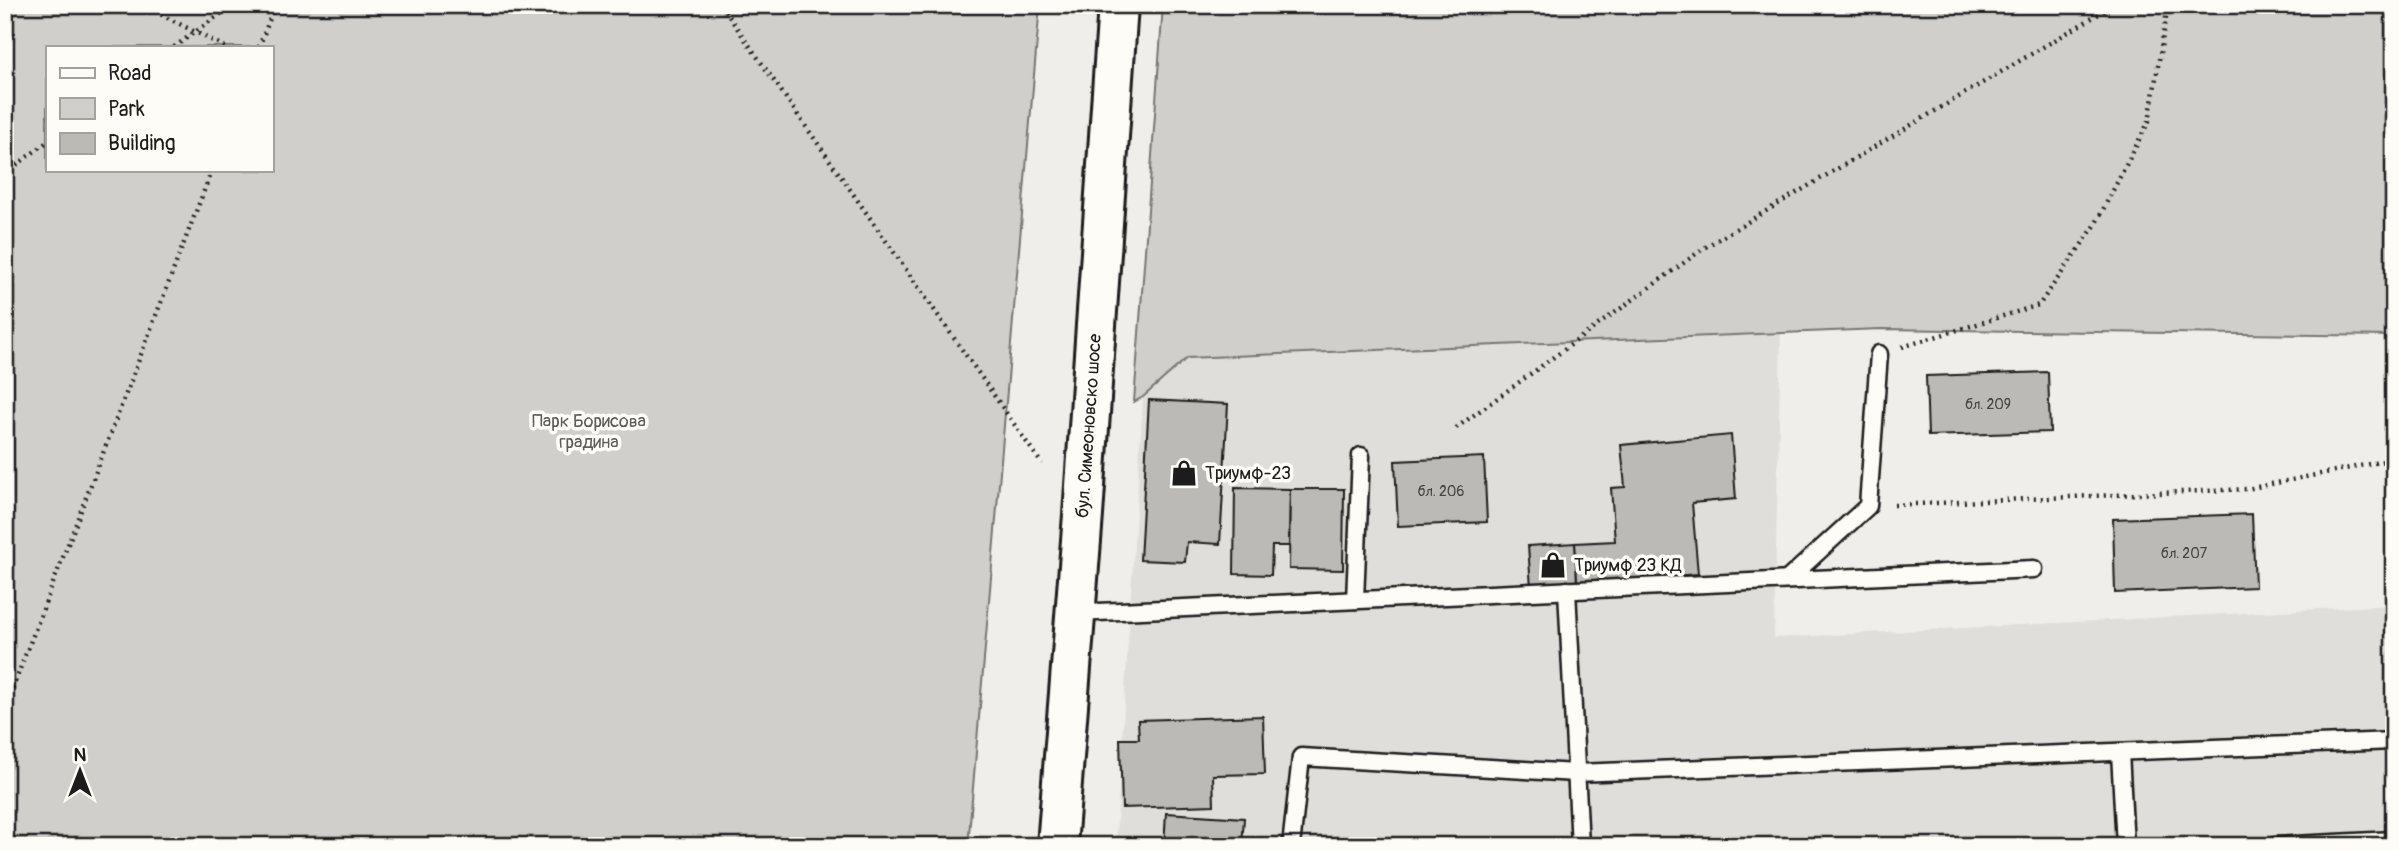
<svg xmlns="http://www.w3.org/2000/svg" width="2399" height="851" font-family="Pangolin,sans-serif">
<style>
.built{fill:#e0deda}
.green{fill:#d0cfcc;stroke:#767674;stroke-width:2;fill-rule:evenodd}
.building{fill:#bbbab6;stroke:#1c1c1c;stroke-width:2}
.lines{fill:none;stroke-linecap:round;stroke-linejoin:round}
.lane-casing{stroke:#1c1c1c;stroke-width:21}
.secondary-casing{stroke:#1c1c1c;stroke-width:44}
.path{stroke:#1c1c1c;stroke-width:4.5;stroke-dasharray:2 5;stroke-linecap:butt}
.lane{stroke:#fdfcf7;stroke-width:16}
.secondary{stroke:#fdfcf7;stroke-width:38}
.labels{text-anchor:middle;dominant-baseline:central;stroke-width:7;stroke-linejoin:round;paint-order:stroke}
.number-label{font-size:14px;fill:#444442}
.park-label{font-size:18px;fill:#5b5b5a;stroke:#fdfcf7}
.street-label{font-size:18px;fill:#1c1c1c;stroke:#fdfcf7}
.poi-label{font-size:18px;fill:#1c1c1c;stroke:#fdfcf7;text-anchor:start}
</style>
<rect width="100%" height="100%" fill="#f0eeea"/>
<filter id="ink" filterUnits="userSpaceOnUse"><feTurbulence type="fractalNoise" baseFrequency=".0143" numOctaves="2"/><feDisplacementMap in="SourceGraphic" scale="14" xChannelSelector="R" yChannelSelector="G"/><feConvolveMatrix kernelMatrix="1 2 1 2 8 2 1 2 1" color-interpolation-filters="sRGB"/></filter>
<g filter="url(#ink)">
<polygon class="built" points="1781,334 1774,638 2394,605 2394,846 1119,846 1116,838 1143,397 1187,358"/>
<g class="green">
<path d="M 5,5 L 1040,5 L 968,846 L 5,846 ZM 271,47 L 271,170 L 47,170 L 47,47 Z"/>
<polygon points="1163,5 2394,5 2394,336 1880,329 1187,358 1143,397 1134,402"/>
</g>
<g class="building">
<polygon points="2048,372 2050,432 1928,436 1926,376"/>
<polygon points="1149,400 1228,404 1220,544 1187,542 1185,562 1140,560"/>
<polygon points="1731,435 1736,499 1692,503 1698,574 1577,584 1575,543 1615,541 1611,488 1625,487 1621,445"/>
<polygon points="1484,457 1487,522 1398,526 1395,461"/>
<polygon points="1235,488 1290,489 1289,546 1272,546 1271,575 1234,574"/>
<polygon points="1290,489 1344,489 1343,570 1289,569"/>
<polygon points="2252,514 2255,587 2115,593 2113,519"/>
<polygon points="1575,543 1577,584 1531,587 1528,546"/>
<polygon points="1263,716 1265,774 1213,775 1214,805 1122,808 1120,739 1139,739 1138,720"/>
<polygon points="1166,813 1244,818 1242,846 1164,846"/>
</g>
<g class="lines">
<g class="lane-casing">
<g id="lane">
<polyline points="1787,580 1868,506 1879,354"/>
<polyline points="1567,590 1580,846"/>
<polyline points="1355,600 1361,456"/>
<polyline points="1076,613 2034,569"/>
<polyline points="2120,752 2125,846"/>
<polyline points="1291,846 1301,757 1576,773 2394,741"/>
<polyline points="2275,846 2394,840"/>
</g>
</g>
<g class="secondary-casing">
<polyline id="secondary" points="1057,846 1083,515 1118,5"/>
</g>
<g class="path">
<polyline points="142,5 225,47"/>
<polyline points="721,5 1042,464"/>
<polyline points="174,47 233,5"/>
<polyline points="259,47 275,5"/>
<polyline points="5,174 47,142"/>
<polyline points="1902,347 2039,305 2094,227 2149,121 2168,5"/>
<polyline points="1456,428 1707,246 2114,5"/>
<polyline points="1894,505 2247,489 2394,459"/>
<polyline points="5,708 212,170"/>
</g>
<use href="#lane" class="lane"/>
<use href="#secondary" class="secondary"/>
</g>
</g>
<defs>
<g id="shop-bare" transform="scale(2.1)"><path d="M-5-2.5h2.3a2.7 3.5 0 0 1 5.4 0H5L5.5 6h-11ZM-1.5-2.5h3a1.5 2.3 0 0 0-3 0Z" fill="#1c1c1c" stroke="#fdfcf7" stroke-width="2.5" paint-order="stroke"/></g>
</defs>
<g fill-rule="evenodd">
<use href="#shop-bare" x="1184" y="473"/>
<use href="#shop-bare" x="1553" y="565"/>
</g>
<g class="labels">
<g class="number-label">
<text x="1988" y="404">бл. 209</text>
<text x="1441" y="491">бл. 206</text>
<text x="2184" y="553">бл. 207</text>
</g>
<g class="park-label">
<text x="589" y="421">Парк Борисова<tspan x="589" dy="21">градина</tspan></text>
</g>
<g class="street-label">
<text transform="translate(1089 426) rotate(-86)">бул. Симеоновско шосе</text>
</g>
<g class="poi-label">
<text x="1205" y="473">Триумф-23</text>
<text x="1574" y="565">Триумф 23 КД</text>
</g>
</g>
<rect width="2399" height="851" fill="none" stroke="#fdfcf7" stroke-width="28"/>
<rect x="14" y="14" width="2371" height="823" fill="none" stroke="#1c1c1c" stroke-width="2.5" filter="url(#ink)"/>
<rect x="46" y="46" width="228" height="126" fill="#fdfcf7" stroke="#a3a29f" stroke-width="2"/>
<rect x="60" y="68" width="35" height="10" fill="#fdfcf7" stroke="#a3a29f" stroke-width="2"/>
<text x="108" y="80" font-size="21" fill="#1c1c1c">Road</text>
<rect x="60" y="98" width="35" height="21" fill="#d0cfcc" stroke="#a3a29f" stroke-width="2"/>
<text x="108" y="116" font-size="21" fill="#1c1c1c">Park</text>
<rect x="60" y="133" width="35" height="21" fill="#bbbab6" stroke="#a3a29f" stroke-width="2"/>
<text x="108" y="150" font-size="21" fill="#1c1c1c">Building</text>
<g transform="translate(80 771)" stroke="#fdfcf7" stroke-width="5" paint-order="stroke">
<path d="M0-5L12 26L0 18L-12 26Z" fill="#1c1c1c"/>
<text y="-10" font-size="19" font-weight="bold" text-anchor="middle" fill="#1c1c1c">N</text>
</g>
</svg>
